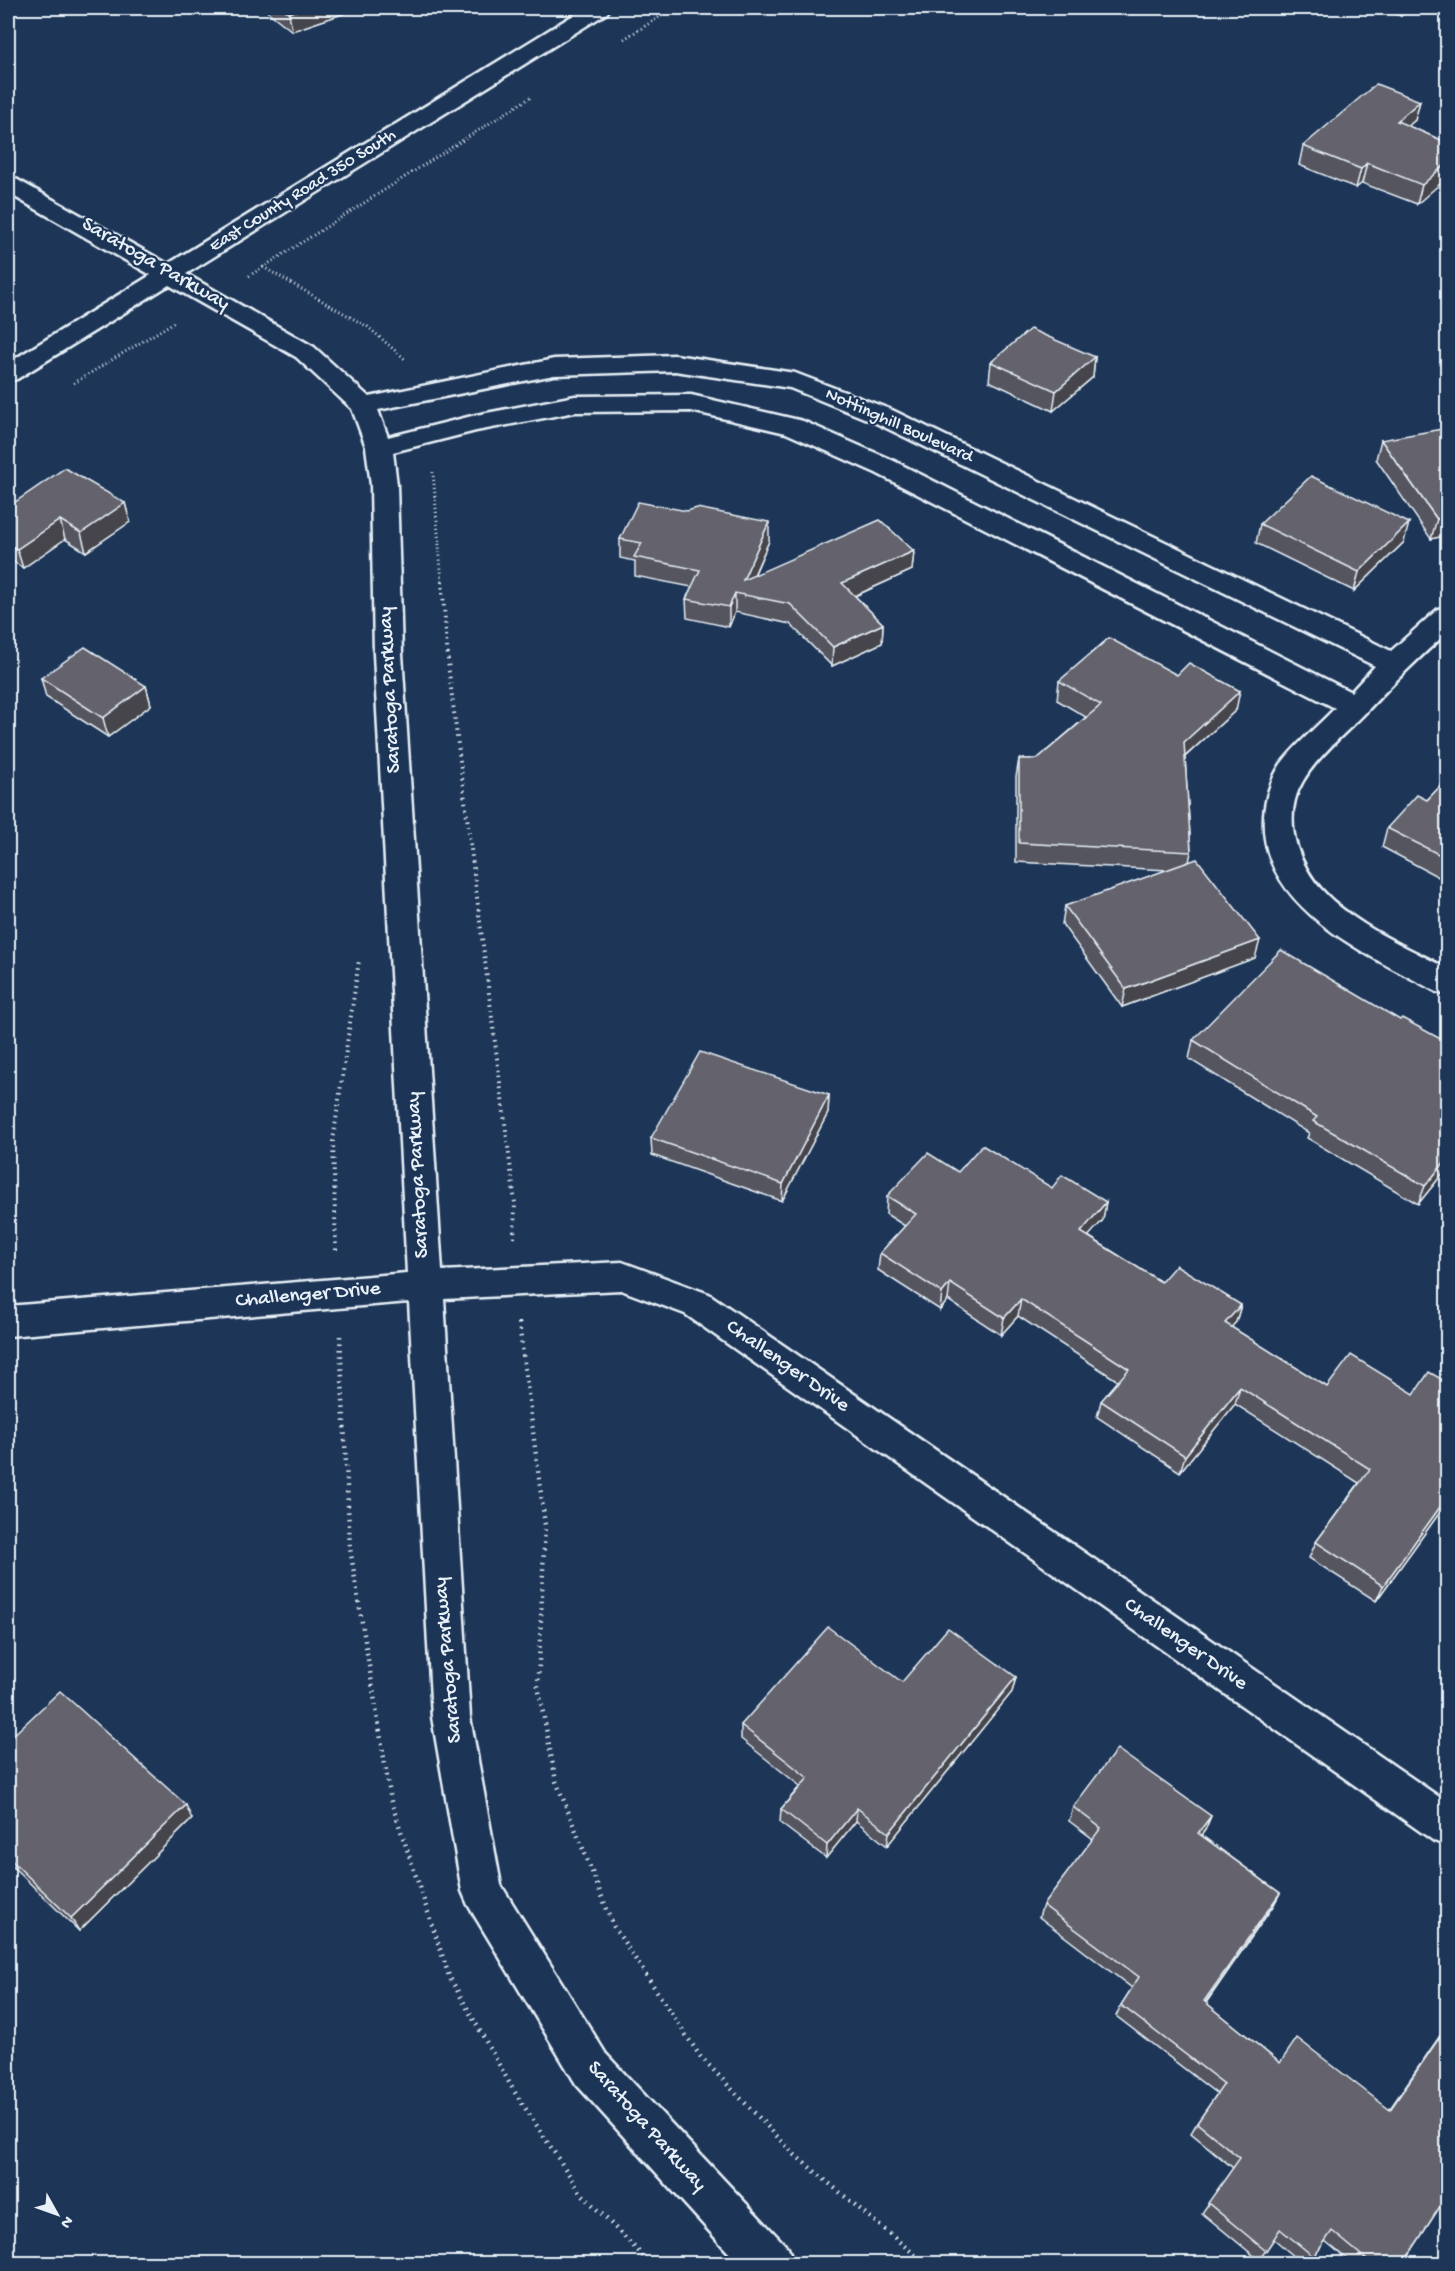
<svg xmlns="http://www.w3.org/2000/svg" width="1455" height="2271" font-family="'Gochi Hand',sans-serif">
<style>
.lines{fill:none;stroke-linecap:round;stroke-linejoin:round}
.minor-casing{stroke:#e8f1f8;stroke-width:5}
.path-far2{stroke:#e8f1f8;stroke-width:3;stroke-dasharray:1 3;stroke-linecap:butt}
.path-far1{stroke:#e8f1f8;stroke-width:4;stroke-dasharray:1.5 4.5;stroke-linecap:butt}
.path{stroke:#e8f1f8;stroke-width:4.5;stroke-dasharray:1.5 5;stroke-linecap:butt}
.minor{fill:#1d3557;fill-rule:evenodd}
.wall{fill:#55545e;stroke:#e8f1f8;stroke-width:1.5}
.shaded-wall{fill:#45454c;stroke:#e8f1f8;stroke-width:1.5}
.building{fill:#63626d;stroke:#e8f1f8;stroke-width:1.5}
.labels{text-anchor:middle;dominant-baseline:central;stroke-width:4.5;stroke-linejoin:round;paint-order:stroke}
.far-street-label{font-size:18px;fill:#e8f1f8;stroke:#1d3557}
.street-label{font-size:21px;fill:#e8f1f8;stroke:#1d3557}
</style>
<rect width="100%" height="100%" fill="#1d3557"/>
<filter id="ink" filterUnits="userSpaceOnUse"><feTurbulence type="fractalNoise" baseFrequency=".0167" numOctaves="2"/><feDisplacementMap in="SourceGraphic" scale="12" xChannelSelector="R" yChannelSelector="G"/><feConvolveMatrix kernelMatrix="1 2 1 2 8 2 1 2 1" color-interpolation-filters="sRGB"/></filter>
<g filter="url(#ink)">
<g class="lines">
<g class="minor-casing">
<path id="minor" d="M 585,8 L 610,8 L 607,13 L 186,274 L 314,347 L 369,397 L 554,359 L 675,355 L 795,373 L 892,410 L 1391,651 L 1438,609 L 1448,607 L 1448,632 C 1419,657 1392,684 1366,712 C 1343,736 1303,767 1295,800 C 1287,831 1300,865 1321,889 C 1353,925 1405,946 1448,969 L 1448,996 L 1437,992 C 1370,955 1258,909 1264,816 C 1265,799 1271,779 1281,764 C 1296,744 1318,726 1335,708 L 876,473 L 786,433 L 691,411 L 575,412 L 476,431 L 393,452 L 397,485 L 402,654 L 442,1271 L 622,1262 L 709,1294 L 1448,1803 L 1448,1846 L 1434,1841 L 685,1314 L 621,1290 L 444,1299 L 470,1717 L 501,1885 L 606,2054 L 788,2248 L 794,2264 L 739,2264 L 576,2084 L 468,1905 L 462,1891 L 432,1717 L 409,1302 L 8,1336 L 8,1306 L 407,1273 L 374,654 L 371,485 L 366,447 L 352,409 L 296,357 L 169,285 L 17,379 L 8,382 L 8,363 L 151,275 L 8,193 L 8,177 L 16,179 L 168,264 ZM 675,371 L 790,388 L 874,422 L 1375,666 L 1351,692 L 894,461 L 803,421 L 691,395 L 575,396 L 476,415 L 388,437 L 378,410 L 554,375 Z"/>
</g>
<g class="path-far2">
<polyline points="624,39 674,8"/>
<polyline points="263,267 368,327 406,360"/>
<polyline points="249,276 531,97"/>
<polyline points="74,383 176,321"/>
<polyline points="433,472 442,582"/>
</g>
<g class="path-far1">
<polyline points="442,581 449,672 515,1203 514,1240"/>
<polyline points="336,1250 333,1141 359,960"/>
<polyline points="519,1322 519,1324"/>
</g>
<g class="path">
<polyline points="519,1323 545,1525 538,1686 556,1781 614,1927 700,2056 795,2155 926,2264"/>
<polyline points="340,1336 350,1548 391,1801 449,1976 514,2091 581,2193 651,2264"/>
</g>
<use href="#minor" class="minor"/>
</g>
<g class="wall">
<polygon points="263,8 360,8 292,31"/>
<polygon points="1378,8 1412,8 1401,16"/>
<polygon points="1420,101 1415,120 1408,126 1448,143 1417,204 1362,183 1356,188 1299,165 1303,146"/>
<polygon points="1095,357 1093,377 1053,411 989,381 991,362"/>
<polygon points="1381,440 1448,535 1431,539 1376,459"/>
<polygon points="125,503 130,522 86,552 65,539 23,568 8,558 8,507"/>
<polygon points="1260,524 1404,542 1354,591 1256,543"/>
<polygon points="620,539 769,541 754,576 914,551 912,570 855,596 883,624 882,643 832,666 790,624 735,612 729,627 687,618 686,599 692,587 635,576 635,561 620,558"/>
<polygon points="41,678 146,686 151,705 108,737 46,697"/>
<polygon points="1059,681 1236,710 1185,757 1191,852 1189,862 1255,958 1122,1007 1062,924 1065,906 1168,870 1016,862 1016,777 1019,759 1037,759 1086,717 1057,700"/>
<polygon points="1448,778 1448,882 1382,847 1387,828 1427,800"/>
<polygon points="1193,1040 1448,1167 1418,1204 1307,1138 1309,1133 1189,1059"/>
<polygon points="829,1095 828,1113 782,1201 652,1155 651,1138"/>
<polygon points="958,1172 1052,1188 1106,1202 1103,1220 1088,1236 1161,1282 1241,1305 1236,1322 1231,1327 1327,1387 1414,1394 1448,1383 1448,1501 1376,1601 1309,1558 1316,1542 1359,1483 1235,1404 1180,1472 1097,1417 1101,1401 1118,1381 1018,1316 1001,1335 948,1300 940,1310 878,1270 880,1253 905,1226 886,1214 887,1196"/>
<polygon points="1016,1677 1012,1692 887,1846 856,1821 826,1858 780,1823 781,1809 800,1786 741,1739 741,1725 902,1682"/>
<polygon points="8,1740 192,1819 79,1931 8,1862"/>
<polygon points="1073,1807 1211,1816 1205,1830 1201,1835 1280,1893 1273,1906 1206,2003 1280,2063 1389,2110 1448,2024 1448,2194 1403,2264 1353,2264 1325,2241 1308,2264 1303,2264 1274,2239 1259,2260 1202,2213 1233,2168 1191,2133 1197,2123 1217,2094 1116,2016 1121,2005 1132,1988 1039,1917 1043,1905 1093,1839 1069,1821"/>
</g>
<g class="shaded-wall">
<polygon points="304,8 360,8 292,31 289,13"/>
<polygon points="1403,8 1412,8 1401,16"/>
<polygon points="1420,101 1415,120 1392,140 1397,121"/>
<polygon points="1448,162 1448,177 1417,204 1422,185"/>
<polygon points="1367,163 1362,183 1356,188 1361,169"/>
<polygon points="1095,357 1093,377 1053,411 1056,391"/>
<polygon points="125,503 130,522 86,552 81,533"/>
<polygon points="1448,517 1448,535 1431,539 1437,519"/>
<polygon points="60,520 65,539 23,568 17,549"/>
<polygon points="769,522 769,541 745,595 743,580"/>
<polygon points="1409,523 1404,542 1354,591 1359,572"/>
<polygon points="914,551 912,570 841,602 842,583"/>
<polygon points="735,593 735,612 729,627 729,607"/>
<polygon points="883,624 882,643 832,666 833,647"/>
<polygon points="146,686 151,705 108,737 103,718"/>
<polygon points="1240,691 1236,710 1180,761 1184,742"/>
<polygon points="1260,940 1255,958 1122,1007 1126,989"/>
<polygon points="829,1095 828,1113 782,1201 783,1184"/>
<polygon points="1448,1158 1448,1167 1418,1204 1425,1186"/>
<polygon points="1106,1202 1103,1220 1077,1249 1081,1232"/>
<polygon points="950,1283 948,1300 940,1310 942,1293"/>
<polygon points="1021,1299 1018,1316 1001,1335 1004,1318"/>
<polygon points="1241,1305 1236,1322 1220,1340 1225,1323"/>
<polygon points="1240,1387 1235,1404 1180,1472 1185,1456"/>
<polygon points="1448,1496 1448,1501 1376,1601 1383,1586"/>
<polygon points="1016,1677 1012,1692 887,1846 889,1833"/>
<polygon points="186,1805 192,1819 79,1931 71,1918"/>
<polygon points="857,1808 856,1821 826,1858 827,1845"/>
<polygon points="1211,1816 1205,1830 1193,1846 1198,1833"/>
<polygon points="1280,1893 1273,1906 1198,2013 1204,2001"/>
</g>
<g class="building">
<polygon points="283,8 304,8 289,13"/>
<polygon points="1376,84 1420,101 1397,121 1448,143 1448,162 1422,185 1367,163 1361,169 1303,146"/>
<polygon points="1030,329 1095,357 1056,391 991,362"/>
<polygon points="1448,428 1448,517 1437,519 1381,440"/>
<polygon points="65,468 125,503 81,533 60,520 17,549 8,543 8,507"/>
<polygon points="1311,476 1409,523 1359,572 1260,524"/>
<polygon points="638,502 687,511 697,508 769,522 743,580 880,520 914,551 842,583 883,624 833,647 790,604 735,593 729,607 686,599 700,570 634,557 642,543 620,539"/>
<polygon points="1109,638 1177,675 1189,663 1240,691 1184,742 1191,852 1019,843 1019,759 1037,759 1101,705 1059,681"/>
<polygon points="85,647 146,686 103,718 41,678"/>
<polygon points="1448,778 1448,859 1387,828 1417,795 1427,800"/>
<polygon points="1197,859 1260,940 1126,989 1065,906"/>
<polygon points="1281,950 1400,1020 1402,1018 1448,1043 1448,1158 1425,1186 1313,1121 1317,1117 1193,1040"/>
<polygon points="700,1052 829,1095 783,1184 651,1138"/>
<polygon points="982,1145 1052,1188 1062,1175 1106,1202 1081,1232 1161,1282 1176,1265 1241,1305 1225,1323 1327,1387 1351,1355 1414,1394 1429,1372 1448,1383 1448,1496 1383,1586 1316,1542 1370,1469 1240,1387 1185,1456 1101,1401 1129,1369 1021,1299 1004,1318 950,1283 942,1293 880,1253 916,1214 887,1196 928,1153 958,1172"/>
<polygon points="828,1627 902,1682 948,1628 1016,1677 889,1833 857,1808 827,1845 781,1809 808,1778 741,1725"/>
<polygon points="60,1691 186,1805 71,1918 8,1857 8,1740"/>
<polygon points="1117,1749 1211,1816 1198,1833 1280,1893 1204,2001 1280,2063 1297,2038 1390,2110 1448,2025 1448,2194 1403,2264 1372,2264 1332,2231 1314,2257 1280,2229 1266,2251 1208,2203 1240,2158 1197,2123 1224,2084 1121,2005 1139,1977 1043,1905 1101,1828 1073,1807"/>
</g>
</g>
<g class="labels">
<g class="far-street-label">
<text transform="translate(303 191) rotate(-32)">East County Road 350 South</text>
<text transform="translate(899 426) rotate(24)">Nottinghill Boulevard</text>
</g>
<g class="street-label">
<text transform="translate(155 265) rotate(30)">Saratoga Parkway</text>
<text transform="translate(391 690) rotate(-93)">Saratoga Parkway</text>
<text transform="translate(419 1175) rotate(-93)">Saratoga Parkway</text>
<text transform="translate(308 1296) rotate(-5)">Challenger Drive</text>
<text transform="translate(787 1367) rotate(35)">Challenger Drive</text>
<text transform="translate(1185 1645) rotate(35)">Challenger Drive</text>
<text transform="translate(449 1660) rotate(-95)">Saratoga Parkway</text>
<text transform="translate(646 2127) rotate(48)">Saratoga Parkway</text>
</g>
</g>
<rect width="1455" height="2271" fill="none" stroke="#1d3557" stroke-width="30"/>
<rect x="15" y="15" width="1425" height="2241" fill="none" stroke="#e8f1f8" stroke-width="2" filter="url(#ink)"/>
<g transform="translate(57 2214) rotate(130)" stroke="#1d3557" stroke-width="4.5" paint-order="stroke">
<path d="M0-4.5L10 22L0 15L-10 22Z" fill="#e8f1f8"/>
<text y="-9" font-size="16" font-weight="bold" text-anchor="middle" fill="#e8f1f8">N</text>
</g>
</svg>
